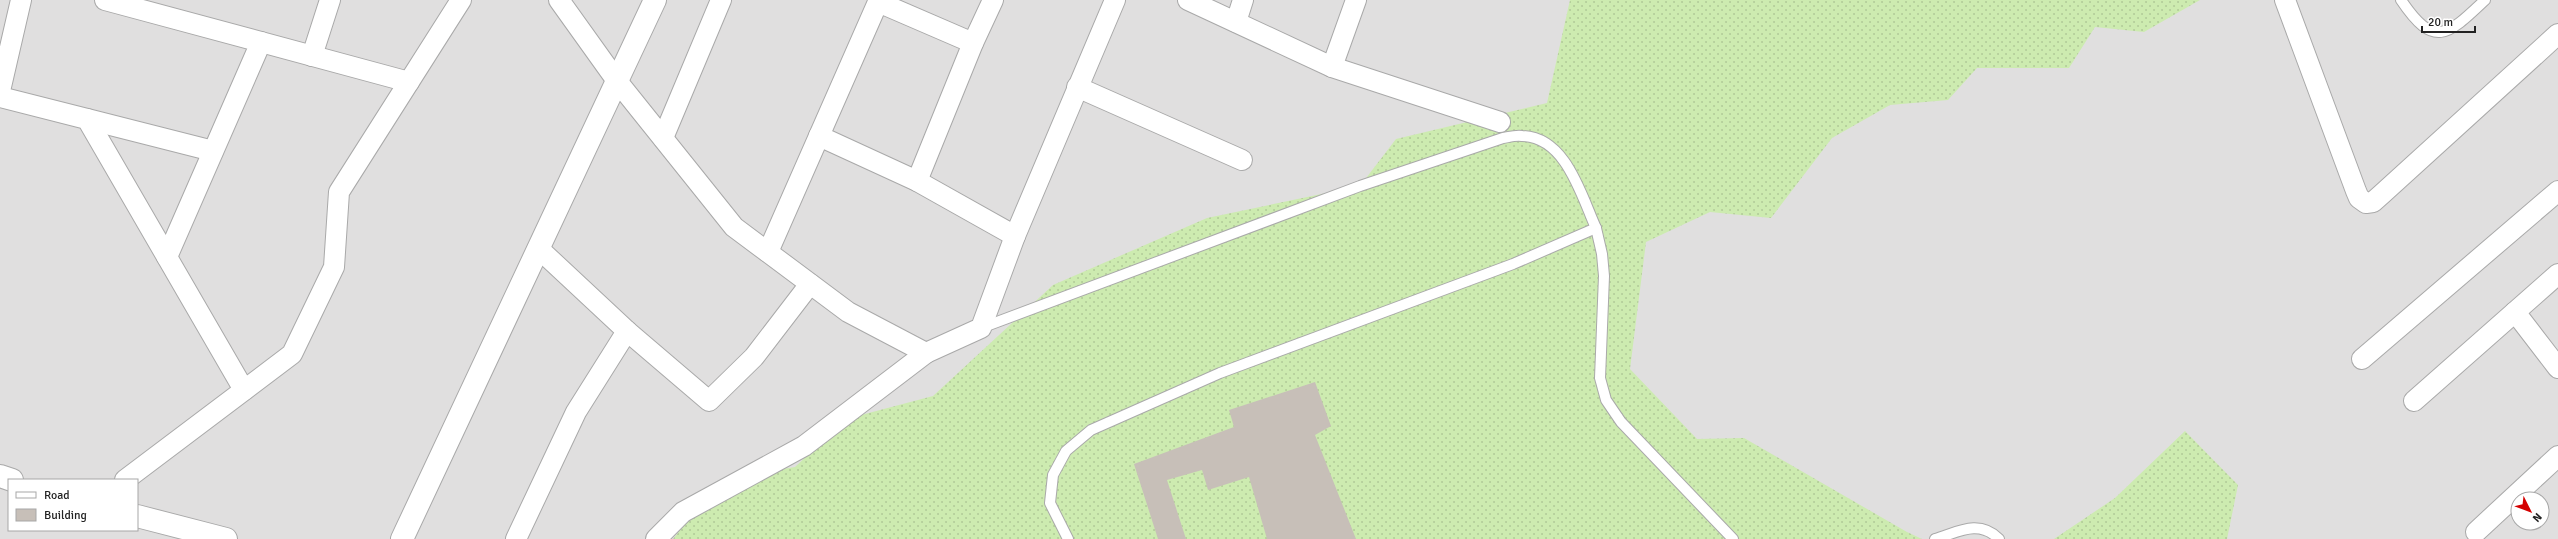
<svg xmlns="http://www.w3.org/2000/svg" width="2558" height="539" font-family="Signika,sans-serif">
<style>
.residential{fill:#e0dfdf;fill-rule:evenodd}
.grass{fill:url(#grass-dots)}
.building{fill:#c7bfb8}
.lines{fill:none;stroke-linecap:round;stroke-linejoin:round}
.service-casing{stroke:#a9a9a9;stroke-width:12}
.minor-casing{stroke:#a9a9a9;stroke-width:22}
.tertiary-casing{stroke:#a9a9a9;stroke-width:24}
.service{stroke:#fff;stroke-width:10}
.minor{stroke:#fff;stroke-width:20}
.tertiary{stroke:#fff;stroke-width:22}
</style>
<defs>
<pattern id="grass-dots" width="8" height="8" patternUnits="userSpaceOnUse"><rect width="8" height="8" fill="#cdebb0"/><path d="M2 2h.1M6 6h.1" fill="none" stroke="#b0c997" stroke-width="1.8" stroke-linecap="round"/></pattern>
</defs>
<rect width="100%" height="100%" fill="#f2efe9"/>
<path class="residential" d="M 0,0 L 2558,0 L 2558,539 L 0,539 ZM 9,480 L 137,480 L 137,530 L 9,530 ZM 2518,499 L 2542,499 L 2542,523 L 2518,523 Z"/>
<g class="grass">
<polygon points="1570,0 2200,0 2144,32 2095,27 2069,68 1977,68 1948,100 1890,105 1832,138 1771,218 1710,212 1646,242 1630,369 1697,439 1744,438 1907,532 1922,539 673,539 693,514 751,474 795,467 846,419 933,396 1053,285 1207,218 1360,186 1396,139 1547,103"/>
<polygon points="2185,431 2238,485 2227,539 2054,539 2115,498"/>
</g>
<polygon class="building" points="1315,382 1331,426 1315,435 1356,539 1267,539 1249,477 1208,490 1202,470 1167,480 1186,539 1158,539 1134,464 1234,427 1229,410"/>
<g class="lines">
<g class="service-casing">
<g id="service">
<path d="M 2401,0 C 2434,49 2447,36 2485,0"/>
<polyline points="1596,228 1602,254 1604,276 1600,378 1606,400 1621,422 1733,539"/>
<path d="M 981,328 L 1360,186 L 1503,138 C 1509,137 1516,135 1522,136 C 1566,137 1581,195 1596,228 L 1513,264 L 1220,373 L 1091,430 L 1066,451 L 1053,475 L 1050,503 L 1068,539"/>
<path d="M 1935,539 C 1958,532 1979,519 1999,539"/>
</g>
</g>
<g class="minor-casing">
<g id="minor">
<polyline points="105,0 409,82"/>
<polyline points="559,0 617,81 734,227 848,312 926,353 981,328 1015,236"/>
<polyline points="1188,0 1332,67 1500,122"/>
<polyline points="2285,0 2356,191 2359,198 2366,203 2373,202 2382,194 2558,34"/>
<polyline points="1236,22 1243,0"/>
<polyline points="312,56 330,0"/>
<polyline points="1332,67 1356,0"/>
<polyline points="1077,87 1242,160"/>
<polyline points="0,91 21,0"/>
<polyline points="0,97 87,119 244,390"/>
<polyline points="87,119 213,151"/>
<polyline points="819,136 917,181 1015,236 1115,0"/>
<polyline points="663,138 721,0"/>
<polyline points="917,181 973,43"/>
<polyline points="538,248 627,331 709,401 754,357 810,284"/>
<polyline points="768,252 878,2 973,43 993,0"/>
<polyline points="167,257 261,42"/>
<polyline points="2515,312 2558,368"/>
<polyline points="2362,359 2558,191"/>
<polyline points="2414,401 2558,274"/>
<polyline points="125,480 292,354 334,267 339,192 461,0"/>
<polyline points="2476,532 2558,456"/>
<polyline points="516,539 576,412 627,331"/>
<polyline points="656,539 683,512 804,446 926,353"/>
</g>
</g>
<g class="tertiary-casing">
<g id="tertiary">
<polyline points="0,476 12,480"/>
<polyline points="137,516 226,539"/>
<polyline points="402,539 655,0"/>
</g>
</g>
<use href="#service" class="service"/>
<use href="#minor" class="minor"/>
<use href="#tertiary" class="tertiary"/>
</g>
<rect x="8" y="479" width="130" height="52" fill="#ffffff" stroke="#a7a7a7"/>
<rect x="16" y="492" width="20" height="6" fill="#ffffff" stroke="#a7a7a7"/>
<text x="44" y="499" font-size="12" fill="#222222">Road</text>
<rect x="16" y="509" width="20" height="12" fill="#c7bfb8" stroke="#a7a7a7"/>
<text x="44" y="519" font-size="12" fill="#222222">Building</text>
<g transform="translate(2530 511) rotate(132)"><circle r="19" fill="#ffffff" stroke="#a7a7a7"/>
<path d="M0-3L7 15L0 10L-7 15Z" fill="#d40000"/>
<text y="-6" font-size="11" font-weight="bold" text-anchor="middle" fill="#222222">N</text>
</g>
<path d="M2422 26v6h53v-6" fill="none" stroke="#222222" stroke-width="2"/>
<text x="2428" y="26" font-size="12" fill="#222222" stroke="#ffffff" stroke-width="3" paint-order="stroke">20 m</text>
</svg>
